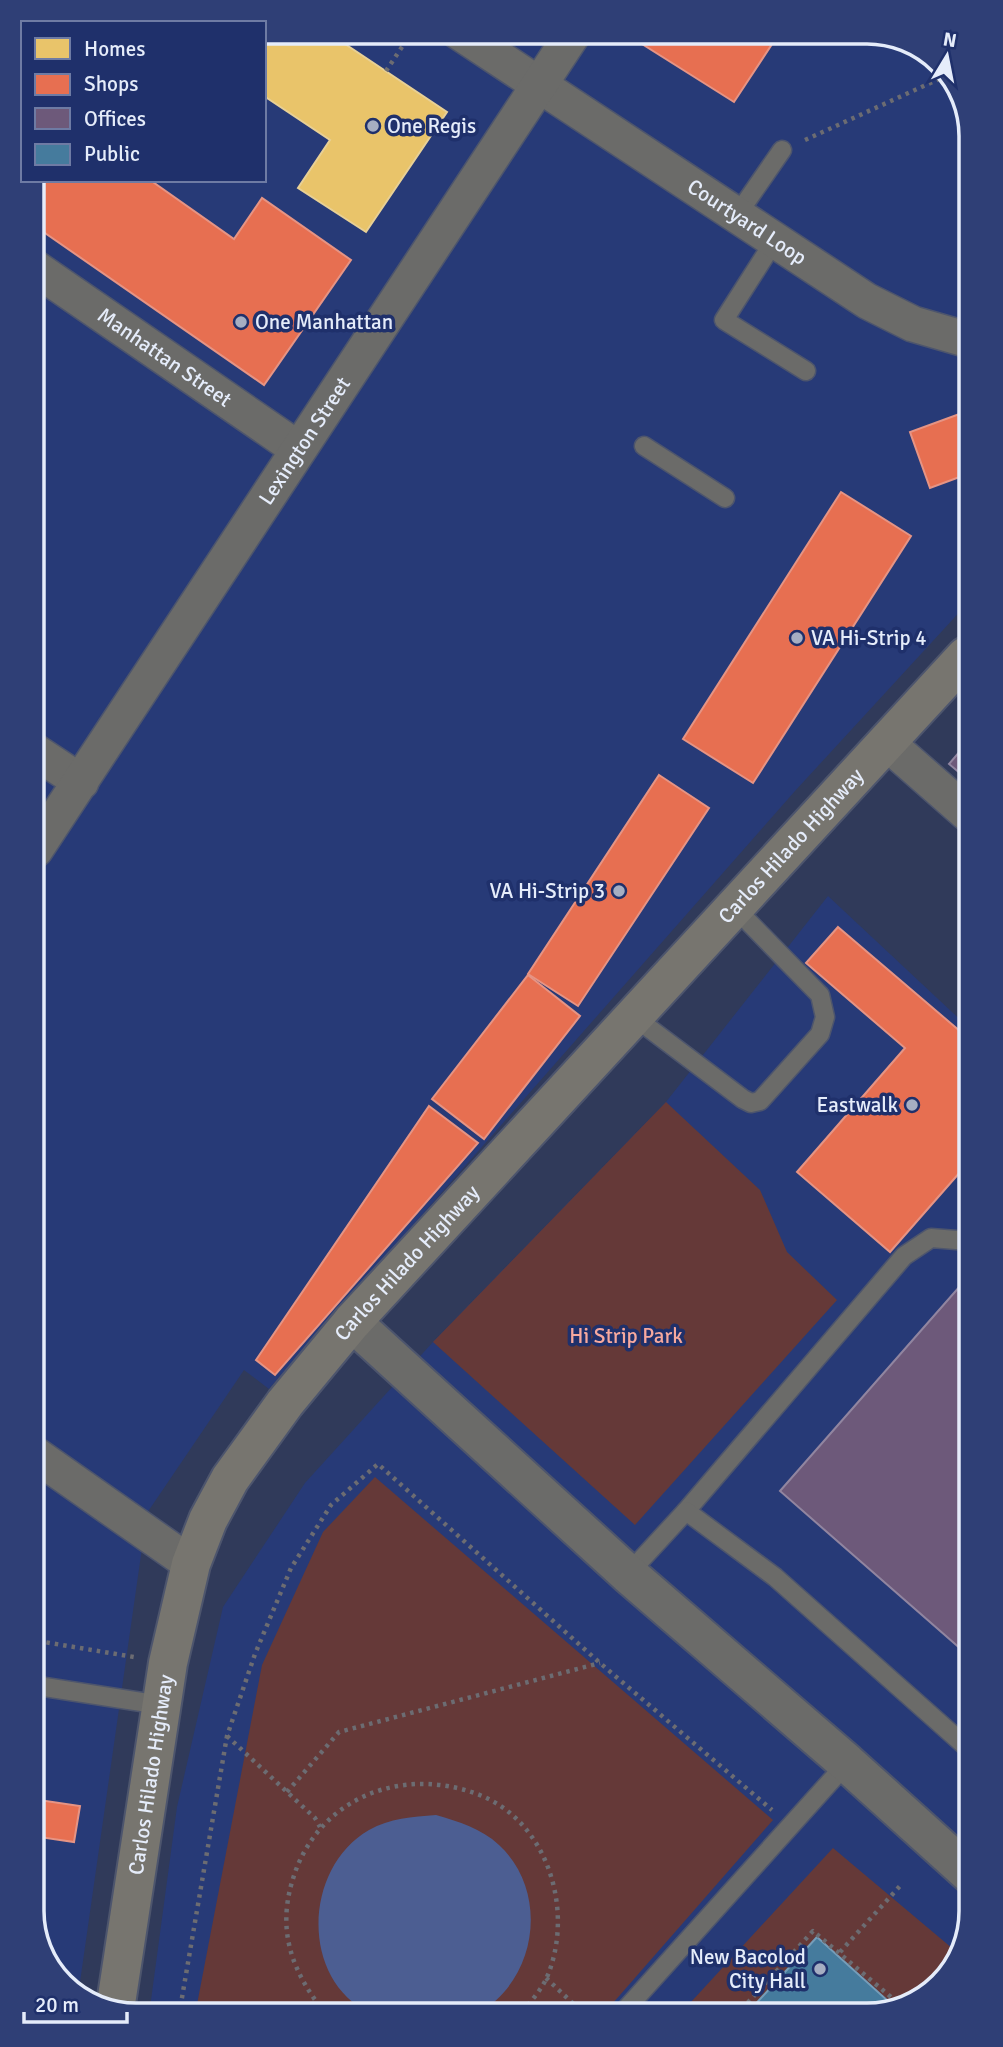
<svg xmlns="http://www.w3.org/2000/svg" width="1003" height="2047" font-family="Signika,sans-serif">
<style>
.built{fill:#273a77}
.green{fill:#653938}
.water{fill:#4c5e92}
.homes{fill:#e9c46a;stroke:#e8d095;stroke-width:2}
.shops{fill:#e76f51;stroke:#e69484;stroke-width:2}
.offices{fill:#6d597a;stroke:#9185a0;stroke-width:2}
.public{fill:#457b9d;stroke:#759db9;stroke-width:2}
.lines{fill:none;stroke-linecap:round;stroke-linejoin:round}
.service-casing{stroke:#4d556d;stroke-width:21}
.minor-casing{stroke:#4d556d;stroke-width:38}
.tertiary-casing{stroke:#4d556d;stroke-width:42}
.primary-casing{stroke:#4d556d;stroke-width:42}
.path{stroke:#6c6c72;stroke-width:4.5;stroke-dasharray:3.5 5;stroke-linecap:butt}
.service{stroke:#6b6b69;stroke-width:18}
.minor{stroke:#6b6b69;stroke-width:35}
.tertiary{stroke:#6b6b69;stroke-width:38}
.primary{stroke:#77756f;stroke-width:38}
.poi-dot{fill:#a6aec2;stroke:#1f306b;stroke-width:2.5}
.labels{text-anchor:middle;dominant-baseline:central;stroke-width:7;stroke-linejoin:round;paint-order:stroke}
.poi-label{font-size:21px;fill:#e5ecfa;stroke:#1f306b;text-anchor:start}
.street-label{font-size:21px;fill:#e5ecfa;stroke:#1f306b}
.park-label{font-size:21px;fill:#f7a99e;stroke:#1f306b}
.rim{fill:none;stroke:#e5ecfa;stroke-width:3.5}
</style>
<rect width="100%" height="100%" fill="#303a5a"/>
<g class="built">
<polygon points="264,32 875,32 931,53 964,96 966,605 795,791 269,1389 244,1370 147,1513 78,1996 72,1994 39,1951 32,180 264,180"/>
<polygon points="828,896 968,1027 971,1912 954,1970 907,2008 149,2015 177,1807 223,1607 305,1483 433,1342 666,1102"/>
</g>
<g class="green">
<polygon points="666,1102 760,1190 787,1252 837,1300 635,1525 433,1342"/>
<polygon points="375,1477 773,1820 606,2011 195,2015 262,1665 323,1532"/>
<polygon points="833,1848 959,1954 954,1970 907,2008 896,2008 817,1937 751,2009 691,2010 691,2002"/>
</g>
<path class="water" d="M 436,1815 C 459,1822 481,1828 499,1845 C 549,1891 538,1978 480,2012 L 370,2013 C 299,1979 304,1867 369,1830 C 390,1818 412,1817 436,1815 Z"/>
<polygon class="homes" points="264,32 327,32 447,112 366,232 298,188 330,140 264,96"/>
<g class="shops">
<polygon points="623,32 780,32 734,102"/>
<polygon points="32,180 150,180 234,239 262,198 351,260 264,385 32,224"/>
<polygon points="965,412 965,475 930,488 910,432"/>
<polygon points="841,492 911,536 753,783 683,739"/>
<polygon points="659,775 709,808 578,1006 528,974"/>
<polygon points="838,927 968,1038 968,1163 890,1252 797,1172 905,1048 806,963"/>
<polygon points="528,975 580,1016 484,1139 432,1099"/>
<polygon points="429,1106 478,1143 275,1375 256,1360"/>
<polygon points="39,1800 80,1806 74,1842 39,1837"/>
</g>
<g class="offices">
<polygon points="967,743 967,779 949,764"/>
<polygon points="961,1285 969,1292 970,1657 780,1491"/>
</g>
<polygon class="public" points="817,1937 888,2001 882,2008 751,2009"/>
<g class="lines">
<g class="service-casing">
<g id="service">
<polyline points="737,215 782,150"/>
<polyline points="775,240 724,320 806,371"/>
<polyline points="644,446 725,498"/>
<polyline points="633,1016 743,1099 751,1103 760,1101 820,1034 825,1017 820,995 734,907"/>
<polyline points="686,1511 904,1256 931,1238 969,1241"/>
<polyline points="628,1574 686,1511 775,1577 971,1751"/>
<polyline points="38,1686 161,1705"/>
<polyline points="625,2010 847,1763"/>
</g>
</g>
<g class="minor-casing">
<g id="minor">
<path id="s1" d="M 459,32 L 867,301 L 913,324 L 965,339"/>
<path id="s2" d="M 32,266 L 298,449"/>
<polyline points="886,742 967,813"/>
<polyline points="34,751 81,782"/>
<path id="s3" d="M 35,850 L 574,32"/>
<polyline points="37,1456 191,1564"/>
</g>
</g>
<g class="tertiary-casing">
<polyline id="tertiary" points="352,1322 628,1574 847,1763 971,1875"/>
</g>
<g class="primary-casing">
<g id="primary">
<path id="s4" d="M 115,2010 L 168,1663 L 191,1564 L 208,1520 L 230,1479 L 285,1403 L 352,1322 L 966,656"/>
</g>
</g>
<g class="path">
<polyline points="386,71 412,32"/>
<polyline points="805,140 948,75"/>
<polyline points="38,1641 134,1657"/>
<polyline points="227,1736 315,1818 320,1827"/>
<polyline points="287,1792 339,1732 600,1663"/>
<polyline points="840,1952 900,1886"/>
<polyline points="546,1978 581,2011"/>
<polyline points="742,2009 813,1931 904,2008"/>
<path d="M 325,2013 C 293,1973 277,1933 292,1882 C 315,1800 399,1765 477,1794 C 548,1820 575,1911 547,1977 C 542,1989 531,2001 523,2011"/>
<polyline points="179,2015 227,1736 255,1654 291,1568 331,1505 378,1464 600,1663 772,1810"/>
</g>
<use href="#service" class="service"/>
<use href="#minor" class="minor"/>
<use href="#tertiary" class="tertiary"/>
<use href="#primary" class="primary"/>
</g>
<g class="poi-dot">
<circle cx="373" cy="126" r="7"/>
<circle cx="241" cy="322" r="7"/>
<circle cx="797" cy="638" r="7"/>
<circle cx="619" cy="891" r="7"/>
<circle cx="912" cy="1105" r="7"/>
<circle cx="820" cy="1969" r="7"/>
</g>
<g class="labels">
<g class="poi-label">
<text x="387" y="126">One Regis</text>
<text x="255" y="322">One Manhattan</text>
<text x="811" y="638">VA Hi-Strip 4</text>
<text x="605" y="891" text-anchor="end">VA Hi-Strip 3</text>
<text x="898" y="1105" text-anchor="end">Eastwalk</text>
<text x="806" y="1957" text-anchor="end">New Bacolod<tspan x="806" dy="24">City Hall</tspan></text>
</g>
<g class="street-label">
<text stroke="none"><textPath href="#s1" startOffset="345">Courtyard Loop</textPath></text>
<text stroke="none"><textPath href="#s2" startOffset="161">Manhattan Street</textPath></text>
<text stroke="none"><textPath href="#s3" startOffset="490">Lexington Street</textPath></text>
<text stroke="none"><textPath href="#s4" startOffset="1393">Carlos Hilado Highway</textPath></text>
<text stroke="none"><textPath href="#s4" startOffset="826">Carlos Hilado Highway</textPath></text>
<text stroke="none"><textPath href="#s4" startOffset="238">Carlos Hilado Highway</textPath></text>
</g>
<g class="park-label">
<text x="626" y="1336">Hi Strip Park</text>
</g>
</g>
<path d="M0 0H1003V2047H0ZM136 44H867A92 92 0 0 1 959 136V1911A92 92 0 0 1 867 2003H136A92 92 0 0 1 44 1911V136A92 92 0 0 1 136 44Z" fill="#2f3f76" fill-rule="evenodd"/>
<path class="rim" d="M136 44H867A92 92 0 0 1 959 136V1911A92 92 0 0 1 867 2003H136A92 92 0 0 1 44 1911V136A92 92 0 0 1 136 44Z"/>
<rect x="21" y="21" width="245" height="161" fill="#1f306b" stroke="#6e7ba4" stroke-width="2"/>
<rect x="35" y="38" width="35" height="21" fill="#e9c46a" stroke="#6e7ba4" stroke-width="2"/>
<text x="84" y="56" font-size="21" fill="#e5ecfa">Homes</text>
<rect x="35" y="74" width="35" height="21" fill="#e76f51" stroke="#6e7ba4" stroke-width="2"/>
<text x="84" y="91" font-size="21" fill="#e5ecfa">Shops</text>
<rect x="35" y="108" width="35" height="21" fill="#6d597a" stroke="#6e7ba4" stroke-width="2"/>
<text x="84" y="126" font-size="21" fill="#e5ecfa">Offices</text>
<rect x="35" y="144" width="35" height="21" fill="#457b9d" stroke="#6e7ba4" stroke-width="2"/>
<text x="84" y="161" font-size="21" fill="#e5ecfa">Public</text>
<g transform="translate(947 56) rotate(10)" stroke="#1f306b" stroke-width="5" paint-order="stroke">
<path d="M0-5L12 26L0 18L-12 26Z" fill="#e5ecfa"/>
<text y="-10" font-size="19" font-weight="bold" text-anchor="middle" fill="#e5ecfa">N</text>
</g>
<path d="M24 2012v10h103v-10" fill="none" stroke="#e5ecfa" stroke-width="3.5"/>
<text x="35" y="2012" font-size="21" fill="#e5ecfa" stroke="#1f306b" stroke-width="5" paint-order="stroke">20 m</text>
</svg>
